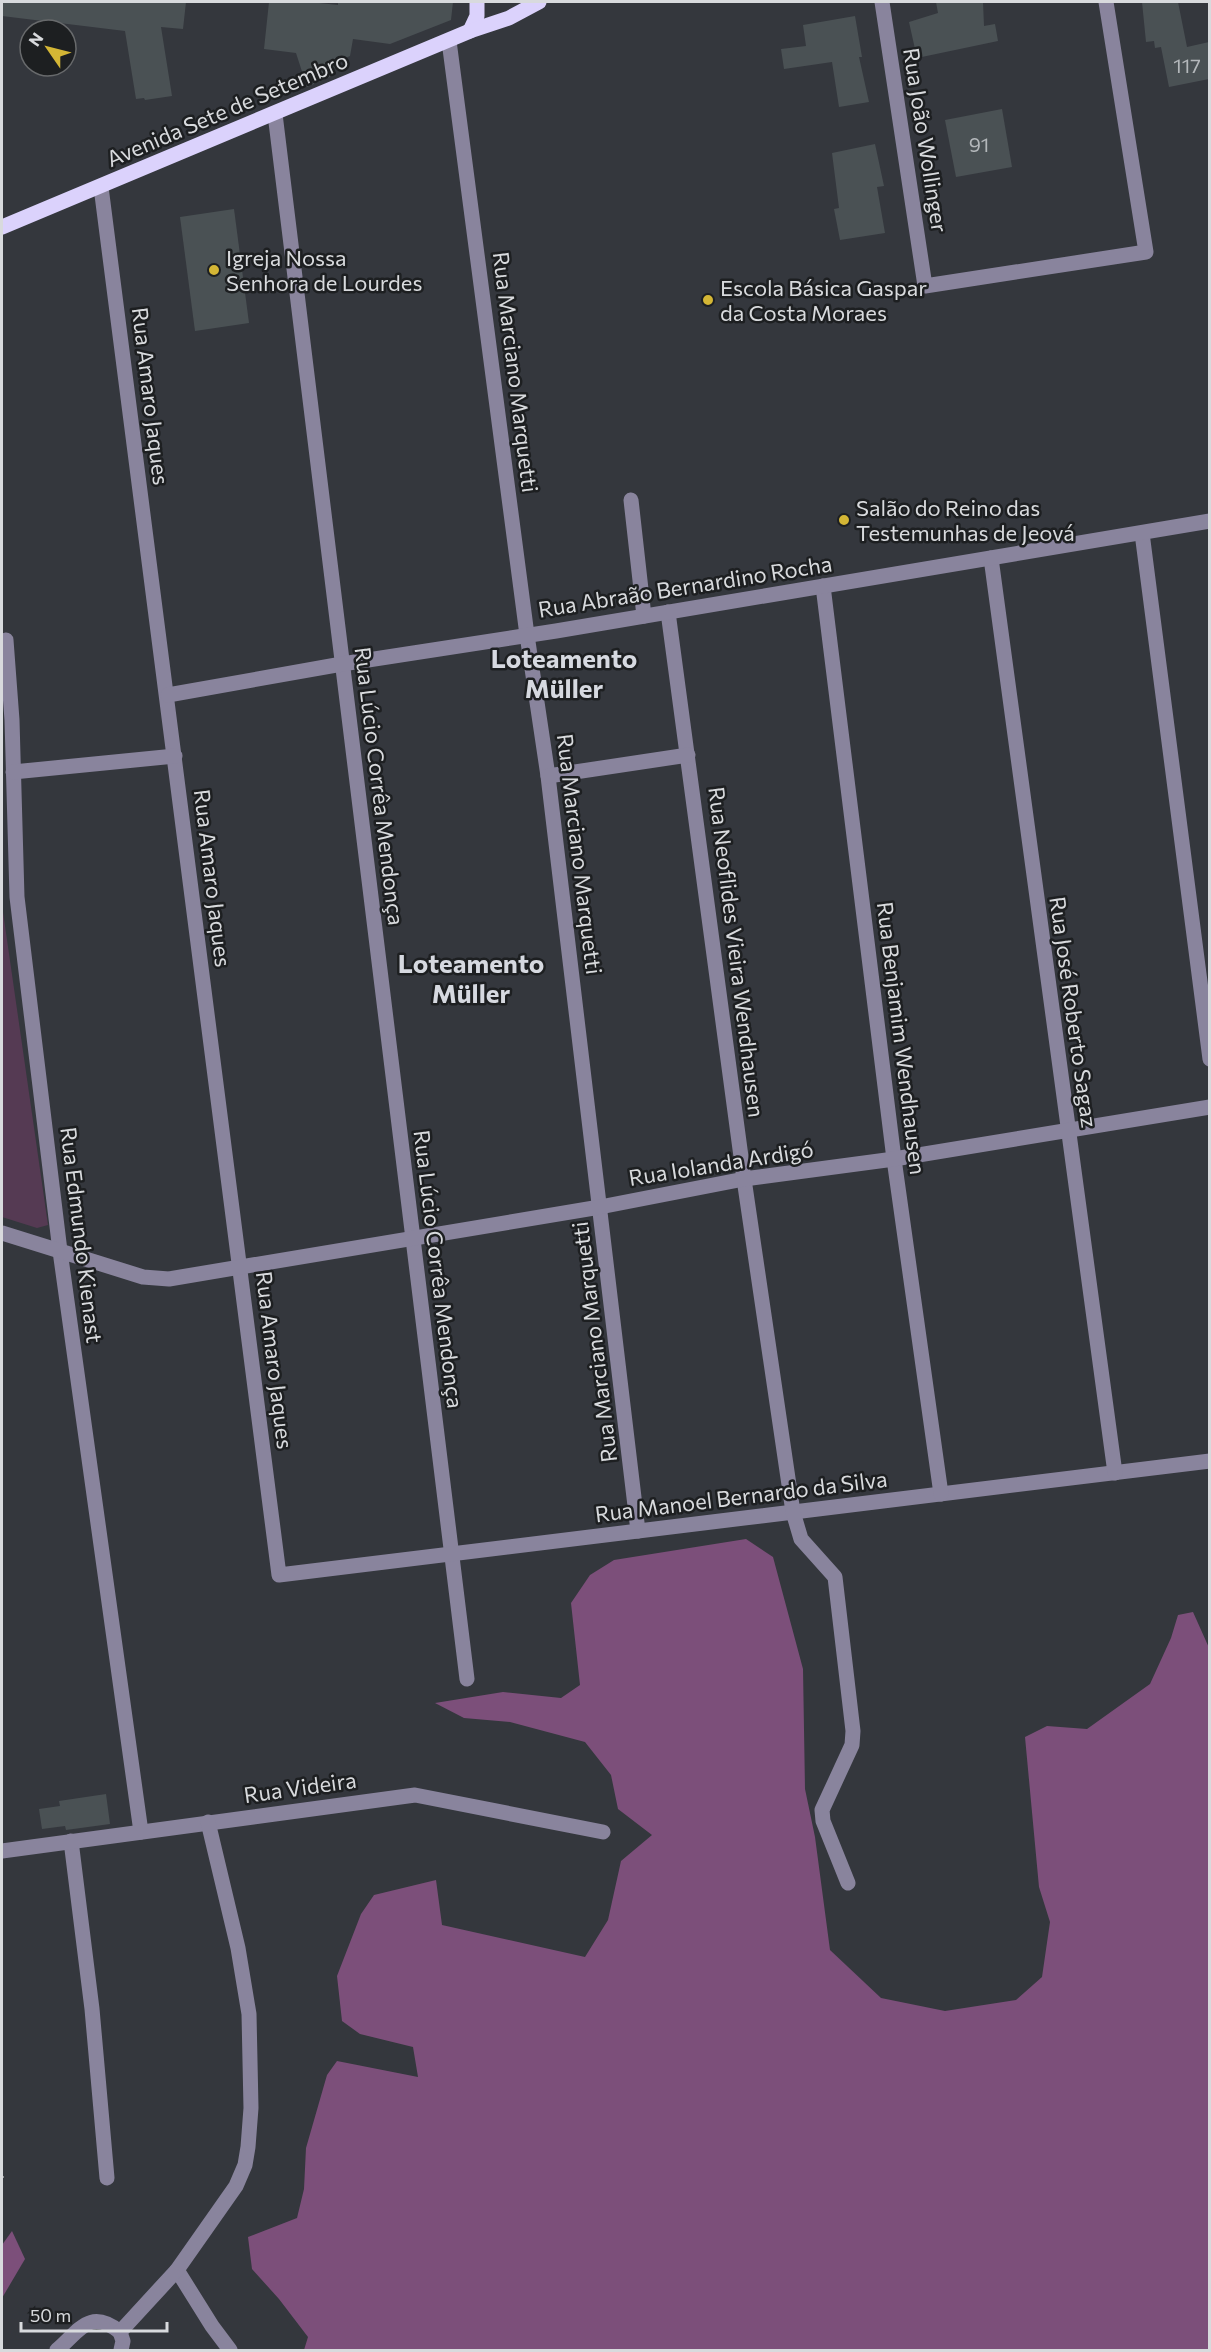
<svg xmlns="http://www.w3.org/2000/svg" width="1211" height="2352" font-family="Commissioner,sans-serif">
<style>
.green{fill:#553a53}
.forest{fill:#7c4f7a}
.building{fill:#4a5154}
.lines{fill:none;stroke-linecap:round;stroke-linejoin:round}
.path{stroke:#8a8c91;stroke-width:4;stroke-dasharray:3 4.5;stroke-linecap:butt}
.minor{stroke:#89849d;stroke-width:15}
.major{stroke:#dbd2fc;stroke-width:15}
.poi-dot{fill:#d4b635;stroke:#1d1f21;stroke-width:2}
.labels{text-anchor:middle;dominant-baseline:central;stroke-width:5;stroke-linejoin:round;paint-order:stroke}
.number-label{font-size:20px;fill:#b4b8bb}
.street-label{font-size:22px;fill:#d8dadd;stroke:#1d1f21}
.poi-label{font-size:22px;fill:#d8dadd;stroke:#1d1f21;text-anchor:start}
.quarter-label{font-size:26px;font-weight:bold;fill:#d6d9e0;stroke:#1d1f21}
</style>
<rect width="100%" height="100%" fill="#34373d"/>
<polygon class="green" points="2,726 3,912 48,1225 37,1228 2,1217"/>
<g class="forest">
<polygon points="746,1539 773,1557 803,1669 805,1789 815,1837 830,1950 881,1998 945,2011 1016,2000 1042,1977 1050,1922 1039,1887 1025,1737 1047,1726 1087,1729 1150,1684 1171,1638 1178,1615 1193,1612 1210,1650 1209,2350 304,2350 308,2337 279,2299 252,2269 248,2237 297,2218 304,2189 306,2148 327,2075 337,2061 418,2077 413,2047 360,2034 342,2021 337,1976 361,1914 374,1895 436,1880 442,1925 585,1957 608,1920 621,1861 652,1835 618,1809 611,1775 585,1742 510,1722 464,1718 435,1703 503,1692 561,1698 580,1685 571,1603 590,1575 614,1560"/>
<polygon points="12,2231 25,2259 2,2298 2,2245"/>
</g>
<g class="building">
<polygon points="2,2 186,2 183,29 161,27 172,96 145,100 144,98 136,99 125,31 2,16"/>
<polygon points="269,2 310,2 338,5 338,2 453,2 451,20 390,44 353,39 350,56 341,60 338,66 330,70 330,77 307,87 296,53 264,49"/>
<polygon points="936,2 983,2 984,26 995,24 998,41 917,58 909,22 938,13"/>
<polygon points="1142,2 1178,2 1187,47 1209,42 1209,79 1169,87 1161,47 1155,48 1154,41 1146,42"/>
<polygon points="855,16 862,57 859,57 869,102 839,107 832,62 784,69 781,49 806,46 803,25"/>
<polygon points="1002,109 1012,167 956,177 945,120"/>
<polygon points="875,144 884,186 877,187 885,233 840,240 834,209 839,208 832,153"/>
<polygon points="234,209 249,323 195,331 180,217"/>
<polygon points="106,1794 110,1824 66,1830 65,1826 42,1829 39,1809 60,1806 59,1801"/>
</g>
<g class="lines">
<polyline class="path" points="2,2176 2,2178"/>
<g class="minor">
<polyline points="882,2 925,286 1146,252 1106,2"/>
<polyline points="449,41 527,635 548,776 638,1531"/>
<polyline points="275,114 467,1679"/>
<polyline points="101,187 279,1575 1210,1461"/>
<polyline points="631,500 644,616"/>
<polyline points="1142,533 1210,1059"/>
<polyline points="991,558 1115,1473"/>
<polyline points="823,586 894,1159 941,1494"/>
<polyline points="668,612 744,1179 793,1512 801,1539 835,1577 853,1731 852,1745 822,1810 823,1821 848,1883"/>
<polyline points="6,640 12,720 17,897 60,1251 141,1832"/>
<polyline points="168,695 342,664 556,631 1210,521"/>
<polyline points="13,772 175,756"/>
<polyline points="548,776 688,755"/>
<polyline points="2,1233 143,1277 169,1279 600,1207 744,1179 894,1159 1210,1107"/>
<polyline points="71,1841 92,2009 107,2178"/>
<polyline points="2,1851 415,1795 603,1832"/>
<polyline points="177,2270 212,2326 230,2350"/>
<path d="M 57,2350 C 80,2330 90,2308 120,2332"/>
<polyline points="121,2350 123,2341 120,2332 177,2270 236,2186 245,2165 248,2147 251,2108 249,2014 238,1948 208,1822"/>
</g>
<g class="major">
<polyline points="470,31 477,16 477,2"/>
<polyline points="2,227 470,31 509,18 539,2"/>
</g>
</g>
<g class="poi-dot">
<circle cx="214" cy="270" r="6"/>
<circle cx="708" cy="300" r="6"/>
<circle cx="844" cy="520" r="6"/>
</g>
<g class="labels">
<g class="number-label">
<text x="1187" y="65">117</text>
<text x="979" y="144">91</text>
</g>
<g class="street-label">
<text transform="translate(227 109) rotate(-23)">Avenida Sete de Setembro</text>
<text transform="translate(926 140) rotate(81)">Rua João Wollinger</text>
<text transform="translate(516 372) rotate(83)">Rua Marciano Marquetti</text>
<text transform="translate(151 396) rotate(83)">Rua Amaro Jaques</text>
<text transform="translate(685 586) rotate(-9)">Rua Abraão Bernardino Rocha</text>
<text transform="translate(380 786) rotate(83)">Rua Lúcio Corrêa Mendonça</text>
<text transform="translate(580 854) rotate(83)">Rua Marciano Marquetti</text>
<text transform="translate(213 878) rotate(83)">Rua Amaro Jaques</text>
<text transform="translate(737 952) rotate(83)">Rua Neoflides Vieira Wendhausen</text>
<text transform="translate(1074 1012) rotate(82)">Rua José Roberto Sagaz</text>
<text transform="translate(902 1038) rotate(83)">Rua Benjamim Wendhausen</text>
<text transform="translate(721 1163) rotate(-9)">Rua Iolanda Ardigó</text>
<text transform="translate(82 1235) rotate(83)">Rua Edmundo Kienast</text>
<text transform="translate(439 1269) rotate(83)">Rua Lúcio Corrêa Mendonça</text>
<text transform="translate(594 1342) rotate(-97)">Rua Marciano Marquetti</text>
<text transform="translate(275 1360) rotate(83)">Rua Amaro Jaques</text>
<text transform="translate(741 1496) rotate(-7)">Rua Manoel Bernardo da Silva</text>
<text transform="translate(300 1787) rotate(-8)">Rua Videira</text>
</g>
<g class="poi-label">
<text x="226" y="257">Igreja Nossa<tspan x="226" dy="25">Senhora de Lourdes</tspan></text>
<text x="720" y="287">Escola Básica Gaspar<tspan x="720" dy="25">da Costa Moraes</tspan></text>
<text x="856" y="507">Salão do Reino das<tspan x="856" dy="25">Testemunhas de Jeová</tspan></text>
</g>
<g class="quarter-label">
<text x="564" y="657">Loteamento<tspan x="564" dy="30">Müller</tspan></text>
<text x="471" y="962">Loteamento<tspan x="471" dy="30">Müller</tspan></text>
</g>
</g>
<rect width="1211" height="2352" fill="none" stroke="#d8dadd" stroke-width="6"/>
<g transform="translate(48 48) rotate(305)"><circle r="28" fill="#1d1f21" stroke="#686a6c" stroke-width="1.5"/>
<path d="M0-4.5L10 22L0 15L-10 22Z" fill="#d4b635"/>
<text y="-9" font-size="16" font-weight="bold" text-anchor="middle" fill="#d8dadd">N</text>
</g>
<path d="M21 2322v9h146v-9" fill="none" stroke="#d8dadd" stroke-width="3"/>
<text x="30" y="2322" font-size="18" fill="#d8dadd" stroke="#1d1f21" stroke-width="4.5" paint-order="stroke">50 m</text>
</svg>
